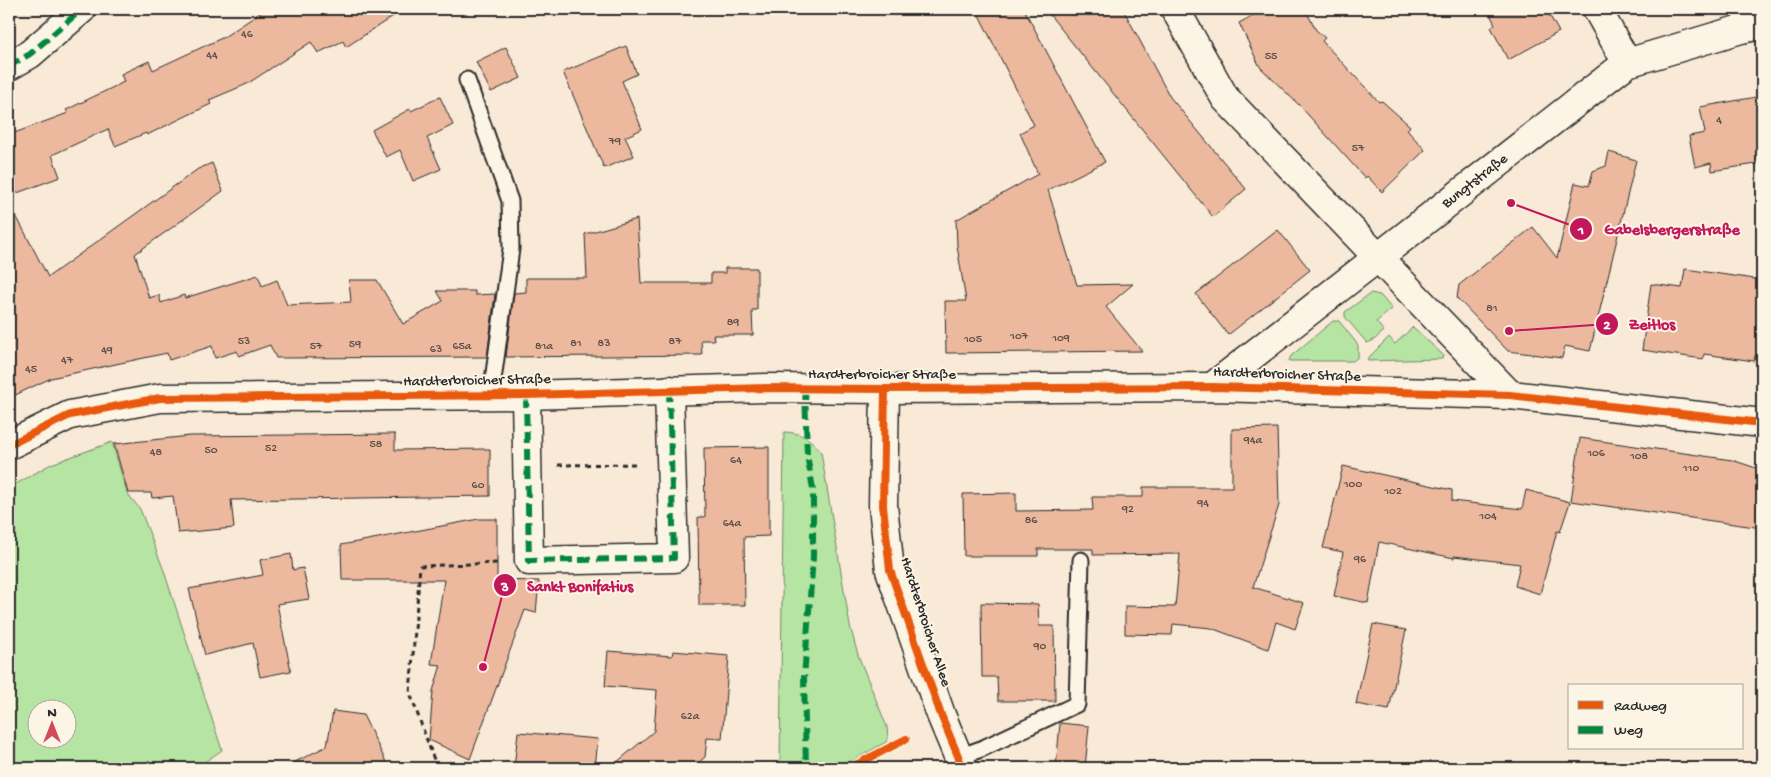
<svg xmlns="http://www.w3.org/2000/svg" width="1771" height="777" font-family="'Gochi Hand',sans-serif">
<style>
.green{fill:#b5e4a3;stroke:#708867;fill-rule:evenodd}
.building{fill:#ecb99e;stroke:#2b2b2b}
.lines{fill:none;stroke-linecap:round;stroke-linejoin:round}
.lane-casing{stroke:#2b2b2b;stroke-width:19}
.street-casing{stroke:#2b2b2b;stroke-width:31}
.secondary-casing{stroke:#2b2b2b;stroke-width:31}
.path{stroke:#2b2b2b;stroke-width:3;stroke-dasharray:5 4;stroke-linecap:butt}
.lane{stroke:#fcf5e5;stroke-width:15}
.street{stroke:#fcf5e5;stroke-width:28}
.secondary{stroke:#fcf5e5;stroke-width:28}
.quiet{stroke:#00873e;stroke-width:6;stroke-dasharray:12 6;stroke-linecap:butt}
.cycleway-casing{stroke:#fcf5e5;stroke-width:11}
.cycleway{stroke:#e8590c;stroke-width:8}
.labels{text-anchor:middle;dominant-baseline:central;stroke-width:4;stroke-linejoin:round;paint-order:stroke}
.number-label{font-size:12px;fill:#5b4e48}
.street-label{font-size:15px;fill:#2b2b2b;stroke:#fcf5e5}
.leader{fill:none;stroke:#c2185b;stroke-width:2}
.callout-dot{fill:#c2185b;stroke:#fcf5e5;stroke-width:2}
.mark-label{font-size:15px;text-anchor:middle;font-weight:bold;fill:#fff}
.callout-label{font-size:16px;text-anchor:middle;font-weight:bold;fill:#c2185b;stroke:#fcf5e5;stroke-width:4;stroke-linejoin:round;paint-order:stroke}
</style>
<rect width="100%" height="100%" fill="#f9e9d7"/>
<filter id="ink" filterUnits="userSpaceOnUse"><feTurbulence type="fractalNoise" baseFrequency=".02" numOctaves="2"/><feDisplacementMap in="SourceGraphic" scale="10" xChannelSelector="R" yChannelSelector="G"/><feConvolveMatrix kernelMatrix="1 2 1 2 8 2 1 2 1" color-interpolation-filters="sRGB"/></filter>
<g filter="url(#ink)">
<g class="green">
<polygon points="1371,293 1380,295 1392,309 1376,322 1384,331 1374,340 1367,343 1345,317 1345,312"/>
<polygon points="1333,321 1339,321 1358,345 1358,357 1353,361 1289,361 1291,356"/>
<polygon points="1413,327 1443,355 1442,359 1368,361 1367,359 1389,337 1395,344"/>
<path d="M 784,432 C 800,432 812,439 821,452 L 850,626 L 858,655 L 887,727 L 888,739 L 886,742 L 839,768 L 780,768 Z"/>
<path d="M 112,442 L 127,493 L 140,509 L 163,568 L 222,750 L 196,768 L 9,768 L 9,488 L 51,464 ZM 38,710 L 68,710 L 68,740 L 38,740 Z"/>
</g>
<g class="building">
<polygon points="266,9 404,9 346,47 343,41 318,53 311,42 247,84 209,100 211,104 147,135 146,133 115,146 108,129 52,155 60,177 9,196 9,135 68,113 66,110 124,82 121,74 149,61 153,70 224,37"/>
<polygon points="976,9 1024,9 1105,162 1048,190 1077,285 1133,284 1106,307 1142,351 946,353 945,301 966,301 957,246 956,220 1038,174 1020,133 1034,125"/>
<polygon points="1045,9 1123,9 1170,97 1246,189 1213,217"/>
<polygon points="1265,9 1305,9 1316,30 1325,38 1322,41 1379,102 1382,101 1410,126 1407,130 1425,150 1382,192 1367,176 1365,178 1301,107 1260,67 1239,23"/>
<polygon points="1487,9 1546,9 1559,32 1508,60 1491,27 1495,24"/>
<polygon points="626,46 637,74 622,81 642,129 625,137 634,156 604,168 563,72"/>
<polygon points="506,47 521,78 491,92 476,62"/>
<polygon points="1762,96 1762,163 1712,171 1711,163 1695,167 1689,136 1705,133 1700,107"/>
<polygon points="440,97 453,125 427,138 441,169 413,181 400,150 386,157 372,130 410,109 411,111"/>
<polygon points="1609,152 1636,160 1590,351 1565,346 1562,358 1508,351 1457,298 1459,285 1533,227 1557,258 1575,183 1589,186 1593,171 1606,166"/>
<polygon points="212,163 223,191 135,254 149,298 159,295 161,303 184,295 185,298 258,275 262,286 277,280 287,305 351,302 349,280 377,280 403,324 443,301 437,291 475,291 475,295 495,294 487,357 276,358 270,345 239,356 237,351 215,358 212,346 169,360 167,353 51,378 9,398 9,202 48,277 198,169"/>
<polygon points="637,219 641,283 711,283 711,273 725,273 725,268 757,268 757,310 752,310 753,335 713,335 714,340 701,340 702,355 506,357 514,293 526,292 526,278 587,278 585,234"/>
<polygon points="1278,230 1310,270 1228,335 1196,294"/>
<polygon points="1685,269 1762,280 1762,357 1755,356 1754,361 1704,354 1703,359 1642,350 1651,284 1682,288"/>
<polygon points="1277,428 1279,505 1253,587 1304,603 1295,629 1276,622 1268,649 1211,628 1173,624 1172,635 1125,634 1125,606 1175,607 1180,554 1093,555 1093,549 1038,549 1038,556 964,556 963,494 1016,493 1016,511 1093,510 1092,497 1143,497 1143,487 1232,487 1232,429"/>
<polygon points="395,434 395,450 490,449 490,496 231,500 234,528 178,533 173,496 152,498 151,493 128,493 114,444 190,436"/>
<polygon points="1580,438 1732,460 1762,470 1762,528 1571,501"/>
<polygon points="769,447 769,536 744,537 745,605 699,605 698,517 705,517 704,448"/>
<polygon points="1343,466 1452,490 1452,501 1522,509 1526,490 1570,502 1560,532 1557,531 1540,594 1515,586 1520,564 1454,556 1454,558 1379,542 1368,603 1334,596 1343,552 1323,548"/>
<polygon points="479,519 497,519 497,580 539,581 536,613 525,610 470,759 429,740 433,691 441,665 431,664 444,580 342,580 341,545"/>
<polygon points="291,554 293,570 303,568 309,599 277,604 291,671 260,677 253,643 205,655 189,589 263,575 260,560"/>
<polygon points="981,603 1038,604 1039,626 1054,626 1055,701 998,701 997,677 982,677"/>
<polygon points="1373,624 1406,630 1389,710 1356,704"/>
<polygon points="608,651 672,656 673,651 729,656 722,739 707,738 705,757 692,768 610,768 654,731 657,690 605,686"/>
<polygon points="333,711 363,715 389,768 283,768 327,746"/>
<polygon points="1060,723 1089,726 1085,768 1056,768"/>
<polygon points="518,732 598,739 595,768 514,768"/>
</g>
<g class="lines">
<g class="lane-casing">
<g id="lane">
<polyline points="467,80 510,201 511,249 491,395"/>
<polyline points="959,757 981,749 1077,704 1081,560"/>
</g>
</g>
<g class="street-casing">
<g id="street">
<polyline points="1175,9 1225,98 1510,395"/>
<polyline points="1597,9 1627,63"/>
<polyline points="9,66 30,54 82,9"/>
<path id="s1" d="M 1212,387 L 1627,63 L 1741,29 L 1762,25"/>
<polyline points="885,389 883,506 890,570 941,715 963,768"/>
<polyline points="526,395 529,561 674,558 669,390"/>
</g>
</g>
<g class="secondary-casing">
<polyline id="secondary" points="9,445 70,415 160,398 526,395 765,388 885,389 1212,387 1510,395 1762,423"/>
</g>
<g class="path">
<polyline points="558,465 639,464"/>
<polyline points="437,768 410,693 420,566 498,563"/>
</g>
<use href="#lane" class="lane"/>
<use href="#street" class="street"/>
<use href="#secondary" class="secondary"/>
<g class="quiet">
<polyline points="9,66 30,54 82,9"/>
<polyline points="805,388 807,455 813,489 813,557 804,678 806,768"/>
<polyline points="526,395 529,561 674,558 669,390"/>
</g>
<g class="cycleway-casing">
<g id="cycleway">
<polyline points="885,389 883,506 890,570 941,715 963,768"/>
<polyline points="9,445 70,415 160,398 526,395 765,388 885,389 1212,387 1510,395 1762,423"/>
<polyline points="850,768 906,739"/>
</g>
</g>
<use href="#cycleway" class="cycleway"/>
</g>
</g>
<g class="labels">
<g class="number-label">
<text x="247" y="35">46</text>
<text x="212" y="56">44</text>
<text x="1271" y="57">55</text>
<text x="1719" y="121">4</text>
<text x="615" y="142">79</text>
<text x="1358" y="149">57</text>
<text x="1492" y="309">81</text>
<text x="733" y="323">89</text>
<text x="1019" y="337">107</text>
<text x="1061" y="339">109</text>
<text x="973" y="340">105</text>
<text x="244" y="342">53</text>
<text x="675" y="342">87</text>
<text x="576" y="344">81</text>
<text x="604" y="344">83</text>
<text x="355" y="345">59</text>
<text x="316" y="347">57</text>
<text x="462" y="347">65a</text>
<text x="544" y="347">81a</text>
<text x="436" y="350">63</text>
<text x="107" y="351">49</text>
<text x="67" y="361">47</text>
<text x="31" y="370">45</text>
<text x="1253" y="441">94a</text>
<text x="376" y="445">58</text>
<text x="271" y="449">52</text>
<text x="211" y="451">50</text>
<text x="156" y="453">48</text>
<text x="1596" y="454">106</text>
<text x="1639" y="457">108</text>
<text x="736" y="461">64</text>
<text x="1691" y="469">110</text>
<text x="1353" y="485">100</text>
<text x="478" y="486">60</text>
<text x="1393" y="492">102</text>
<text x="1203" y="504">94</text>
<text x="1128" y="510">92</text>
<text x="1488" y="517">104</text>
<text x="1031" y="521">86</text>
<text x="732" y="524">64a</text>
<text x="1360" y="560">96</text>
<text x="1040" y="647">90</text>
<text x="690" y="717">62a</text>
</g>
<g class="street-label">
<text stroke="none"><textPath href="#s1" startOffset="334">Bungtstraße</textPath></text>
<text x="882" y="375">Hardterbroicher Straße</text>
<text transform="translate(1287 375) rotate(2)">Hardterbroicher Straße</text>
<text transform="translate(477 381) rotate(-1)">Hardterbroicher Straße</text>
<text transform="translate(925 622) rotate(72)">Hardterbroicher Allee</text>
</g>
</g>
<path class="leader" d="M1511 203L1581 229M1509 331L1607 324M483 667L505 585"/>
<g class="callout-dot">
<circle cx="1511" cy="203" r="5"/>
<circle cx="1509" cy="331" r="5"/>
<circle cx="483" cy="667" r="5"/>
<circle cx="1581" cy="229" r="12"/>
<circle cx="1607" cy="324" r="12"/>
<circle cx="505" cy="585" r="12"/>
</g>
<g class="mark-label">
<text x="1581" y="234">1</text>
<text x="1607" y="329">2</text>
<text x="505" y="591">3</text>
</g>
<g class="callout-label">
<text x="1672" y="234">Gabelsbergerstraße</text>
<text x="1652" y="329">Zeitlos</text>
<text x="580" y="591">Sankt Bonifatius</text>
</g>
<rect width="1771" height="777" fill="none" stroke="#fcf5e5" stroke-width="30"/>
<rect x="15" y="15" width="1741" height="747" fill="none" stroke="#2b2b2b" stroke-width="2" filter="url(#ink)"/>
<rect x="1568" y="684" width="175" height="65" fill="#fcf5e5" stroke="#a8a49b"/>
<rect x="1578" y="701" width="25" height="8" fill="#e8590c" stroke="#a8a49b"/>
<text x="1614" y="710" font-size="15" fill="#2b2b2b">Radweg</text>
<rect x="1578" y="726" width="25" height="8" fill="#00873e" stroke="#a8a49b"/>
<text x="1614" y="734" font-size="15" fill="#2b2b2b">Weg</text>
<g transform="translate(52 724)"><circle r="24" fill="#fcf5e5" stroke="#a8a49b"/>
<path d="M0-4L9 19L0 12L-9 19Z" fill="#d1495b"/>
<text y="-8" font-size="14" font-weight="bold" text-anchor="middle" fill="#2b2b2b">N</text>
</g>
</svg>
